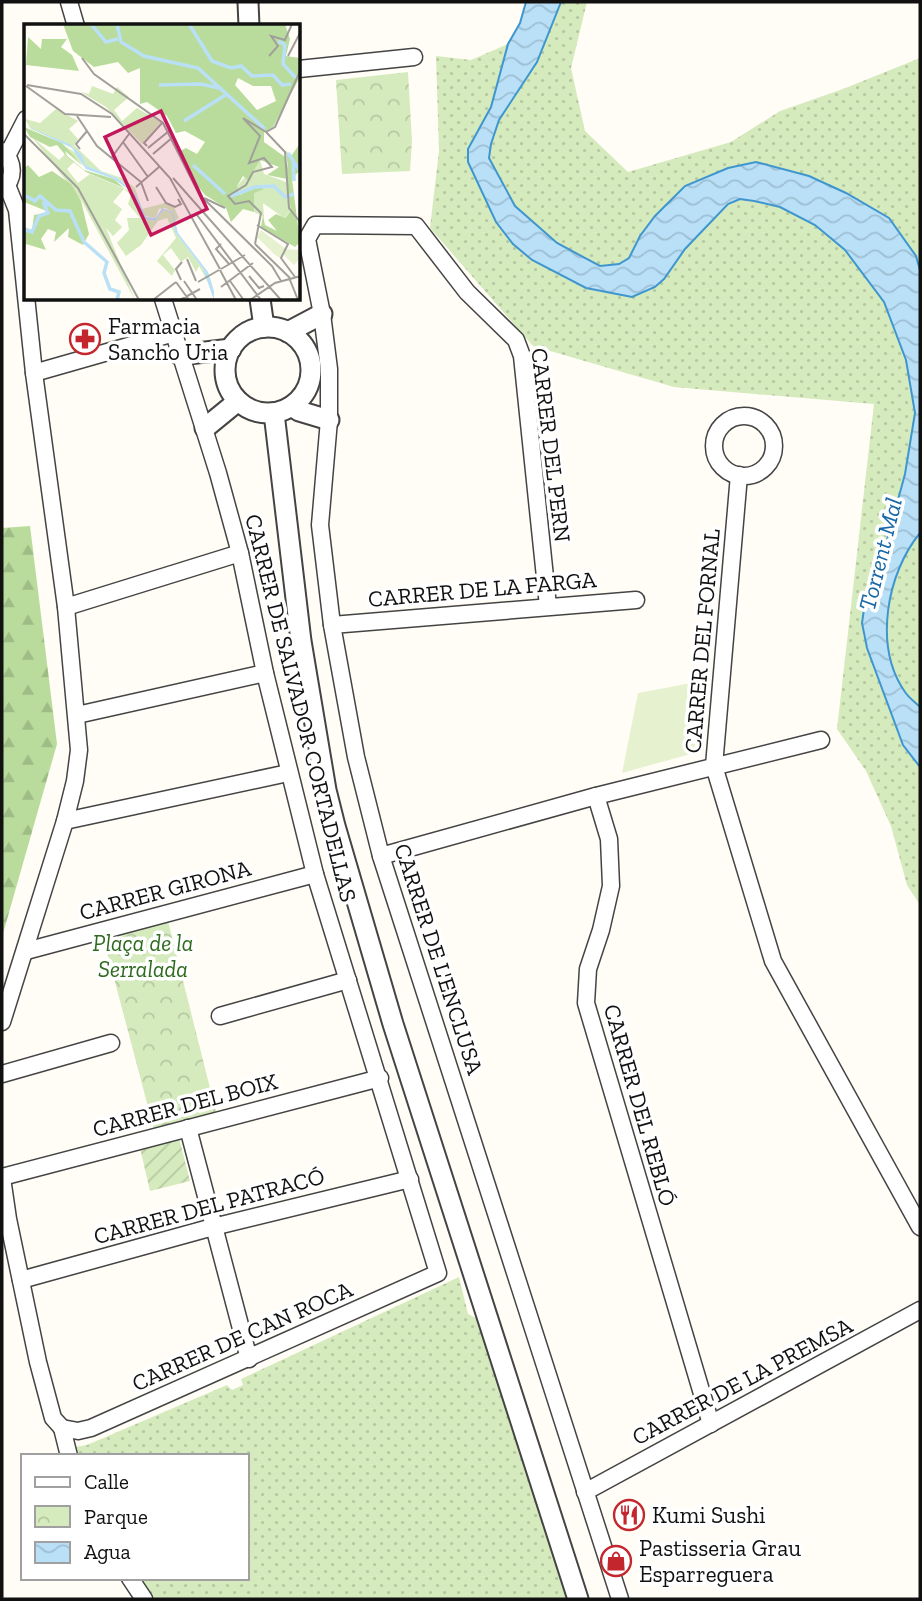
<svg xmlns="http://www.w3.org/2000/svg" width="922" height="1601" font-family="'Zilla Slab',serif">
<style>
.grass{fill:url(#grass-dots)}
.forest{fill:url(#forest-firs)}
.park{fill:url(#park-crowns)}
.garden{fill:url(#garden-furrows)}
.pitch{fill:#e6f2cf}
.water{fill:url(#water-waves);stroke:#3f96cf;stroke-width:2}
.lines{fill:none;stroke-linecap:round;stroke-linejoin:round}
.minor-casing{stroke:#444;stroke-width:19}
.tertiary-casing{stroke:#444;stroke-width:23}
.minor{stroke:#fff;stroke-width:16}
.tertiary{stroke:#fff;stroke-width:19}
.labels{text-anchor:middle;dominant-baseline:central;stroke-width:7;stroke-linejoin:round;paint-order:stroke}
.poi-label{font-size:23px;fill:#111;stroke:#fff;text-anchor:start}
.street-label{font-size:23px;fill:#111;stroke:#fff}
.park-label{font-size:23px;font-style:italic;fill:#2f6b1f;stroke:#fff}
.water-label{font-size:24px;font-style:italic;fill:#1768a6;stroke:#fff}
.inset-river{fill:none;stroke:#b9e0f7;stroke-width:3.5}
.inset-road{fill:none;stroke:#a09f9a;stroke-width:2}
.view{fill:#c2185b;fill-opacity:0.15;stroke:#c2185b;stroke-width:3.5}
.inset-edge{fill:none;stroke:#111;stroke-width:3.5}
</style>
<defs>
<pattern id="grass-dots" width="8" height="8" patternUnits="userSpaceOnUse" patternTransform="scale(1.75)"><rect width="8" height="8" fill="#d5ebbd"/><path d="M2 2h.1M6 6h.1" fill="none" stroke="#b6c8a1" stroke-width="1.8" stroke-linecap="round"/></pattern>
<pattern id="forest-firs" width="22" height="20" patternUnits="userSpaceOnUse" patternTransform="scale(1.75)"><rect width="22" height="20" fill="#b9dc9c"/><path d="M5 1l3.5 6h-7zM16 11l3.5 6h-7z" fill="#9ebc85"/></pattern>
<pattern id="park-crowns" width="20" height="18" patternUnits="userSpaceOnUse" patternTransform="scale(1.75)"><rect width="20" height="18" fill="#d5ebbd"/><path d="M2 6a3 3 0 1 1 6 0M12 15a3 3 0 1 1 6 0" fill="none" stroke="#b6c8a1"/></pattern>
<pattern id="garden-furrows" width="10" height="10" patternUnits="userSpaceOnUse" patternTransform="scale(1.75)"><rect width="10" height="10" fill="#d5ebbd"/><path d="M-1 1l2-2M0 10L10 0M9 11l2-2" fill="none" stroke="#b6c8a1"/></pattern>
<pattern id="water-waves" width="16" height="10" patternUnits="userSpaceOnUse" patternTransform="scale(1.75)"><rect width="16" height="10" fill="#b9e0f7"/><path d="M0 5q4-4 8 0t8 0" fill="none" stroke="#9ebfd3"/></pattern>
</defs>
<rect width="100%" height="100%" fill="#fffdf5"/>
<g class="grass">
<polygon points="561,2 587,2 571,68 585,131 628,172 731,142 780,111 843,89 920,58 920,270 916,256 846,193 809,176 756,162 640,236 629,259 619,264 600,266 557,243 515,206 489,158 491,144 499,120 537,62"/>
<polygon points="508,44 491,107 468,149 468,162 490,209 564,278 586,288 600,292 671,270 685,249 728,204 740,199 755,201 780,207 815,225 845,250 884,302 894,324 906,360 912,386 915,425 905,474 874,588 864,609 863,635 903,745 920,767 920,905 907,885 891,826 866,771 837,729 874,404 674,387 533,346 430,228 439,151 436,56 471,60"/>
<path d="M 920,533 L 920,707 C 915,702 909,698 905,692 C 873,646 887,573 920,533 Z"/>
<polygon points="459,1277 468,1314 478,1319 540,1507 567,1599 151,1599 137,1578 247,1578 247,1456 72,1456 75,1447 87,1445 227,1385 232,1390 243,1385 241,1379"/>
</g>
<polygon class="forest" points="30,526 57,744 2,937 2,528"/>
<g class="park">
<polygon points="408,72 412,141 410,171 342,174 336,80"/>
<polygon points="166,913 218,1120 156,1137 101,929"/>
</g>
<polygon class="garden" points="179,1138 190,1181 150,1191 140,1148"/>
<polygon class="pitch" points="702,681 694,753 622,773 638,693"/>
<path class="water" d="M 526,2 L 561,2 L 537,62 L 499,120 L 491,144 L 489,158 L 515,206 L 557,243 L 600,266 L 619,264 L 629,258 L 640,236 L 655,216 L 685,186 L 728,168 L 756,162 L 809,176 L 846,193 L 889,218 L 916,256 L 920,270 L 920,533 C 887,573 873,646 905,692 C 909,698 915,702 920,707 L 920,767 L 903,745 L 867,648 L 862,623 L 864,609 L 874,588 L 905,474 L 915,413 L 906,360 L 884,302 L 845,250 L 815,225 L 780,207 L 754,201 L 740,199 L 728,204 L 685,249 L 664,279 L 655,287 L 632,297 L 586,288 L 532,260 L 513,244 L 496,222 L 468,162 L 468,149 L 491,107 L 508,44 L 520,23 Z"/>
<g class="lines">
<g class="minor-casing">
<g id="minor">
<polyline points="69,2 76,26"/>
<polyline points="299,69 414,57"/>
<path d="M 2,151 C 15,162 15,179 2,190"/>
<polyline points="7,156 26,119"/>
<polyline points="34,373 174,333"/>
<circle cx="744" cy="446" r="30"/>
<polyline points="739,475 714,766 773,961 920,1227"/>
<polyline points="548,606 522,356 516,340 467,292 416,226 315,225 307,239 322,314 329,369 329,420 320,525 332,625 356,757 381,856 620,1599"/>
<polyline points="66,607 240,553"/>
<polyline points="332,625 636,600"/>
<polyline points="77,715 265,673"/>
<polyline points="596,796 609,839 611,886 601,930 588,969 586,1003 711,1424"/>
<polyline points="65,821 288,773"/>
<polyline points="381,856 596,796 821,740"/>
<polyline points="26,951 315,874"/>
<polyline points="220,1016 348,980"/>
<polyline points="2,1022 65,821 75,781 79,750 66,607 34,373 17,210 7,185"/>
<polyline points="2,1074 111,1043"/>
<polyline points="188,1128 249,1359"/>
<polyline points="2,1177 380,1078"/>
<polyline points="2,1178 8,1219 38,1362 53,1418 62,1428"/>
<polyline points="21,1280 213,1227 410,1179"/>
<polyline points="62,1428 78,1431 91,1428 438,1273 315,874 265,673 240,553 218,473 163,299"/>
<polyline points="62,1428 69,1456"/>
<polyline points="585,1492 920,1310"/>
<polyline points="130,1578 144,1599"/>
</g>
</g>
<g class="tertiary-casing">
<g id="tertiary">
<polyline points="248,2 249,26"/>
<polyline points="260,299 264,327"/>
<circle cx="268" cy="370" r="43"/>
<polyline points="288,332 322,314"/>
<polyline points="180,355 231,349"/>
<polyline points="292,406 299,411 329,420"/>
<polyline points="274,413 301,641 326,790 335,826 393,1024 578,1599"/>
<polyline points="205,428 238,401"/>
</g>
</g>
<use href="#minor" class="minor"/>
<use href="#tertiary" class="tertiary"/>
</g>
<defs>
<g id="pharmacy-ring" transform="scale(1.575)"><circle r="9.5" fill="#fff" stroke="#c4262e" stroke-width="1.5"/><path d="M-2-6h4v4h4v4h-4v4h-4v-4h-4v-4h4Z" fill="#c4262e"/></g>
<g id="restaurant-ring" transform="scale(1.575)"><circle r="9.5" fill="#fff" stroke="#c4262e" stroke-width="1.5"/><path d="M-5-6h1v4h1v-4h1v4h1v-4h1v5L-1.5 .5V6h-2V.5L-5-1ZM5-6V6H3V1.5H1.5Q1.5-4 5-6Z" fill="#c4262e"/></g>
<g id="shop-ring" transform="scale(1.575)"><circle r="9.5" fill="#fff" stroke="#c4262e" stroke-width="1.5"/><path d="M-5-2.5h2.3a2.7 3.5 0 0 1 5.4 0H5L5.5 6h-11ZM-1.5-2.5h3a1.5 2.3 0 0 0-3 0Z" fill="#c4262e"/></g>
</defs>
<g fill-rule="evenodd">
<use href="#pharmacy-ring" x="85" y="339"/>
<use href="#restaurant-ring" x="629" y="1515"/>
<use href="#shop-ring" x="616" y="1561"/>
</g>
<g class="labels">
<g class="poi-label">
<text x="108" y="326">Farmacia<tspan x="108" dy="26">Sancho Uria</tspan></text>
<text x="652" y="1515">Kumi Sushi</text>
<text x="639" y="1548">Pastisseria Grau<tspan x="639" dy="26">Esparreguera</tspan></text>
</g>
<g class="street-label">
<text transform="translate(551 445) rotate(83)">CARRER DEL PERN</text>
<text transform="translate(482 589) rotate(-5)">CARRER DE LA FARGA</text>
<text transform="translate(702 641) rotate(-85)">CARRER DEL FORNAL</text>
<text transform="translate(301 708) rotate(76)">CARRER DE SALVADOR CORTADELLAS</text>
<text transform="translate(165 890) rotate(-15)">CARRER GIRONA</text>
<text transform="translate(439 959) rotate(72)">CARRER DE L'ENCLUSA</text>
<text transform="translate(185 1105) rotate(-15)">CARRER DEL BOIX</text>
<text transform="translate(640 1105) rotate(74)">CARRER DEL REBLÓ</text>
<text transform="translate(209 1206) rotate(-15)">CARRER DEL PATRACÓ</text>
<text transform="translate(242 1336) rotate(-24)">CARRER DE CAN ROCA</text>
<text transform="translate(742 1381) rotate(-28)">CARRER DE LA PREMSA</text>
</g>
<g class="park-label">
<text x="143" y="943">Plaça de la<tspan x="143" dy="26">Serralada</tspan></text>
</g>
<g class="water-label">
<text transform="translate(880 554) rotate(-76)">Torrent Mal</text>
</g>
</g>
<g transform="translate(24 24)">
<rect width="276" height="276" fill="#fffdf5"/>
<path d="M 68,62 L 89,70 L 93,63 L 105,73 L 90,86 L 98,97 L 113,84 L 137,98 L 118,120 L 82,83 L 57,68 L 65,70 ZM 32,85 L 54,97 L 45,105 L 54,115 L 50,121 L 77,147 L 98,154 L 111,164 L 118,185 L 141,179 L 150,183 L 155,194 L 151,197 L 149,193 L 151,208 L 179,245 L 186,262 L 175,242 L 172,248 L 164,233 L 157,238 L 147,224 L 139,231 L 151,246 L 148,252 L 133,237 L 152,214 L 143,194 L 134,197 L 117,221 L 102,232 L 93,219 L 105,206 L 103,194 L 116,194 L 104,180 L 107,171 L 100,165 L 89,178 L 98,185 L 91,196 L 98,203 L 89,212 L 82,204 L 111,276 L 57,176 L 8,113 L 35,136 L 41,130 L 50,138 L 43,145 L 54,159 L 66,150 L 108,168 L 112,184 L 120,195 L 132,197 L 139,186 L 150,189 L 141,184 L 135,185 L 132,194 L 120,192 L 112,171 L 95,155 L 58,140 L 37,120 L 57,132 L 49,123 L 7,105 L 1,95 L 16,99 ZM 236,136 L 240,150 L 265,159 L 267,187 L 260,194 L 239,179 L 240,193 L 230,188 L 230,168 L 237,161 L 215,170 L 213,162 Z" fill="#d5ebbd"/>
<path d="M 39,0 L 261,0 L 266,15 L 262,32 L 276,34 L 276,53 L 249,103 L 240,108 L 240,118 L 261,133 L 264,144 L 262,127 L 267,132 L 275,121 L 276,146 L 268,155 L 276,218 L 271,223 L 237,203 L 239,191 L 241,201 L 253,207 L 244,196 L 252,190 L 261,194 L 267,187 L 263,155 L 243,151 L 255,143 L 236,136 L 224,156 L 219,152 L 213,162 L 216,171 L 232,161 L 240,165 L 230,169 L 230,188 L 219,185 L 207,198 L 202,184 L 181,171 L 166,153 L 156,127 L 162,124 L 173,130 L 181,118 L 161,107 L 152,109 L 143,92 L 123,78 L 116,80 L 116,44 L 104,49 L 94,38 L 70,43 L 49,27 ZM 214,54 L 229,62 L 247,62 L 252,77 L 233,86 L 211,61 ZM 4,13 L 17,25 L 18,15 L 43,15 L 37,23 L 48,31 L 55,47 L 2,41 ZM 0,103 L 38,119 L 59,142 L 41,127 L 43,132 L 60,146 L 90,155 L 100,164 L 62,148 L 43,133 L 33,121 L 26,123 L 6,113 ZM 4,141 L 15,153 L 28,147 L 47,160 L 57,177 L 65,210 L 59,221 L 44,213 L 45,204 L 30,218 L 32,208 L 24,205 L 17,215 L 22,226 L 2,220 L 0,228 L 0,203 L 8,206 L 10,191 L 25,188 L 0,178 L 0,144 Z" fill="#b9dc9c" fill-rule="evenodd"/>
<path d="M 237,206 L 262,225 L 275,226 L 276,234 L 270,241 L 259,230 L 256,234 L 251,231 L 233,213 Z" fill="#e6f2cf"/>
<path d="M 0,101 L 45,120 L 58,131 L 60,136 L 61,141 L 95,155 L 112,171 L 122,193 L 132,194 L 138,184 L 149,188 L 154,209 L 184,248 L 190,267 L 190,276 L 179,245 L 151,208 L 148,189 L 139,186 L 132,197 L 120,195 L 108,168 L 90,155 L 62,145 L 48,124 Z" fill="#b9e0f7"/>
<path class="inset-river" d="M 67,0 L 82,18 L 94,15M 93,0 L 97,18 L 120,32 L 174,44 L 241,105M 165,0 L 188,37 L 207,44 L 217,42 L 228,52 L 249,51 L 258,61 L 267,60M 254,17 L 261,21 L 259,40 L 272,54M 135,61 L 177,60 L 195,64M 160,97 L 203,70M 264,129 L 276,147M 269,136 L 270,157M 169,141 L 201,170M 0,171 L 11,177 L 16,172 L 32,186 L 46,187 L 60,218 L 83,238 L 80,249 L 86,265 L 95,268 L 93,276M 207,172 L 231,163 L 250,162 L 261,173 L 270,170M 0,205 L 8,208 L 15,192 L 24,189 L 20,180 L 25,181"/>
<path class="inset-road" d="M 245,32 L 254,22 L 247,12 L 261,16 L 268,0M 264,32 L 277,7M 58,34 L 70,50 L 139,99 L 178,176M 277,45 L 251,103 L 242,108 L 261,128 L 265,184 L 277,199M 3,61 L 57,70 L 88,90 L 146,154 L 196,245M 2,62 L 41,90 L 87,93M 53,92 L 73,122 L 117,158 L 124,177M 0,110 L 54,164 L 115,276M 99,118 L 124,153M 123,122 L 120,119 L 138,99M 124,124 L 145,107M 56,125 L 52,120 L 63,107M 129,130 L 149,113M 88,133 L 105,110M 149,154 L 257,276M 112,163 L 135,143M 132,163 L 142,179 L 151,183 L 157,180 L 154,175M 180,174 L 201,184M 180,175 L 248,242 L 257,257M 173,191 L 237,276M 233,201 L 264,220 L 257,234 L 271,253M 197,220 L 192,225 L 205,240M 231,220 L 237,189 L 225,177 L 211,180 L 204,172 L 222,161 L 229,148 L 248,143 L 240,134 L 225,139 L 236,112 L 219,94 L 242,108M 231,220 L 266,254M 163,235 L 172,257M 197,245 L 221,231M 196,246 L 212,276M 225,252 L 235,264 L 240,262M 157,256 L 152,245 L 158,238M 266,256 L 274,276M 160,257 L 173,276M 206,257 L 219,275M 152,258 L 165,276M 174,258 L 195,246M 197,263 L 229,239M 129,276 L 152,258M 156,276 L 176,265M 226,276 L 251,259 L 277,252"/>
<path class="view" d="M 137,87 L 183,185 L 127,211 L 81,113 Z"/>
<rect width="276" height="276" class="inset-edge"/>
</g>
<rect width="922" height="1601" fill="none" stroke="#111111" stroke-width="7"/>
<rect x="21" y="1454" width="228" height="126" fill="#ffffff" stroke="#a0a0a0" stroke-width="2"/>
<rect x="35" y="1477" width="35" height="10" fill="#ffffff" stroke="#a0a0a0" stroke-width="2"/>
<text x="84" y="1489" font-size="21" fill="#111111">Calle</text>
<rect x="35" y="1506" width="35" height="21" fill="url(#park-crowns)" stroke="#a0a0a0" stroke-width="2"/>
<text x="84" y="1524" font-size="21" fill="#111111">Parque</text>
<rect x="35" y="1542" width="35" height="21" fill="url(#water-waves)" stroke="#a0a0a0" stroke-width="2"/>
<text x="84" y="1559" font-size="21" fill="#111111">Agua</text>
</svg>
